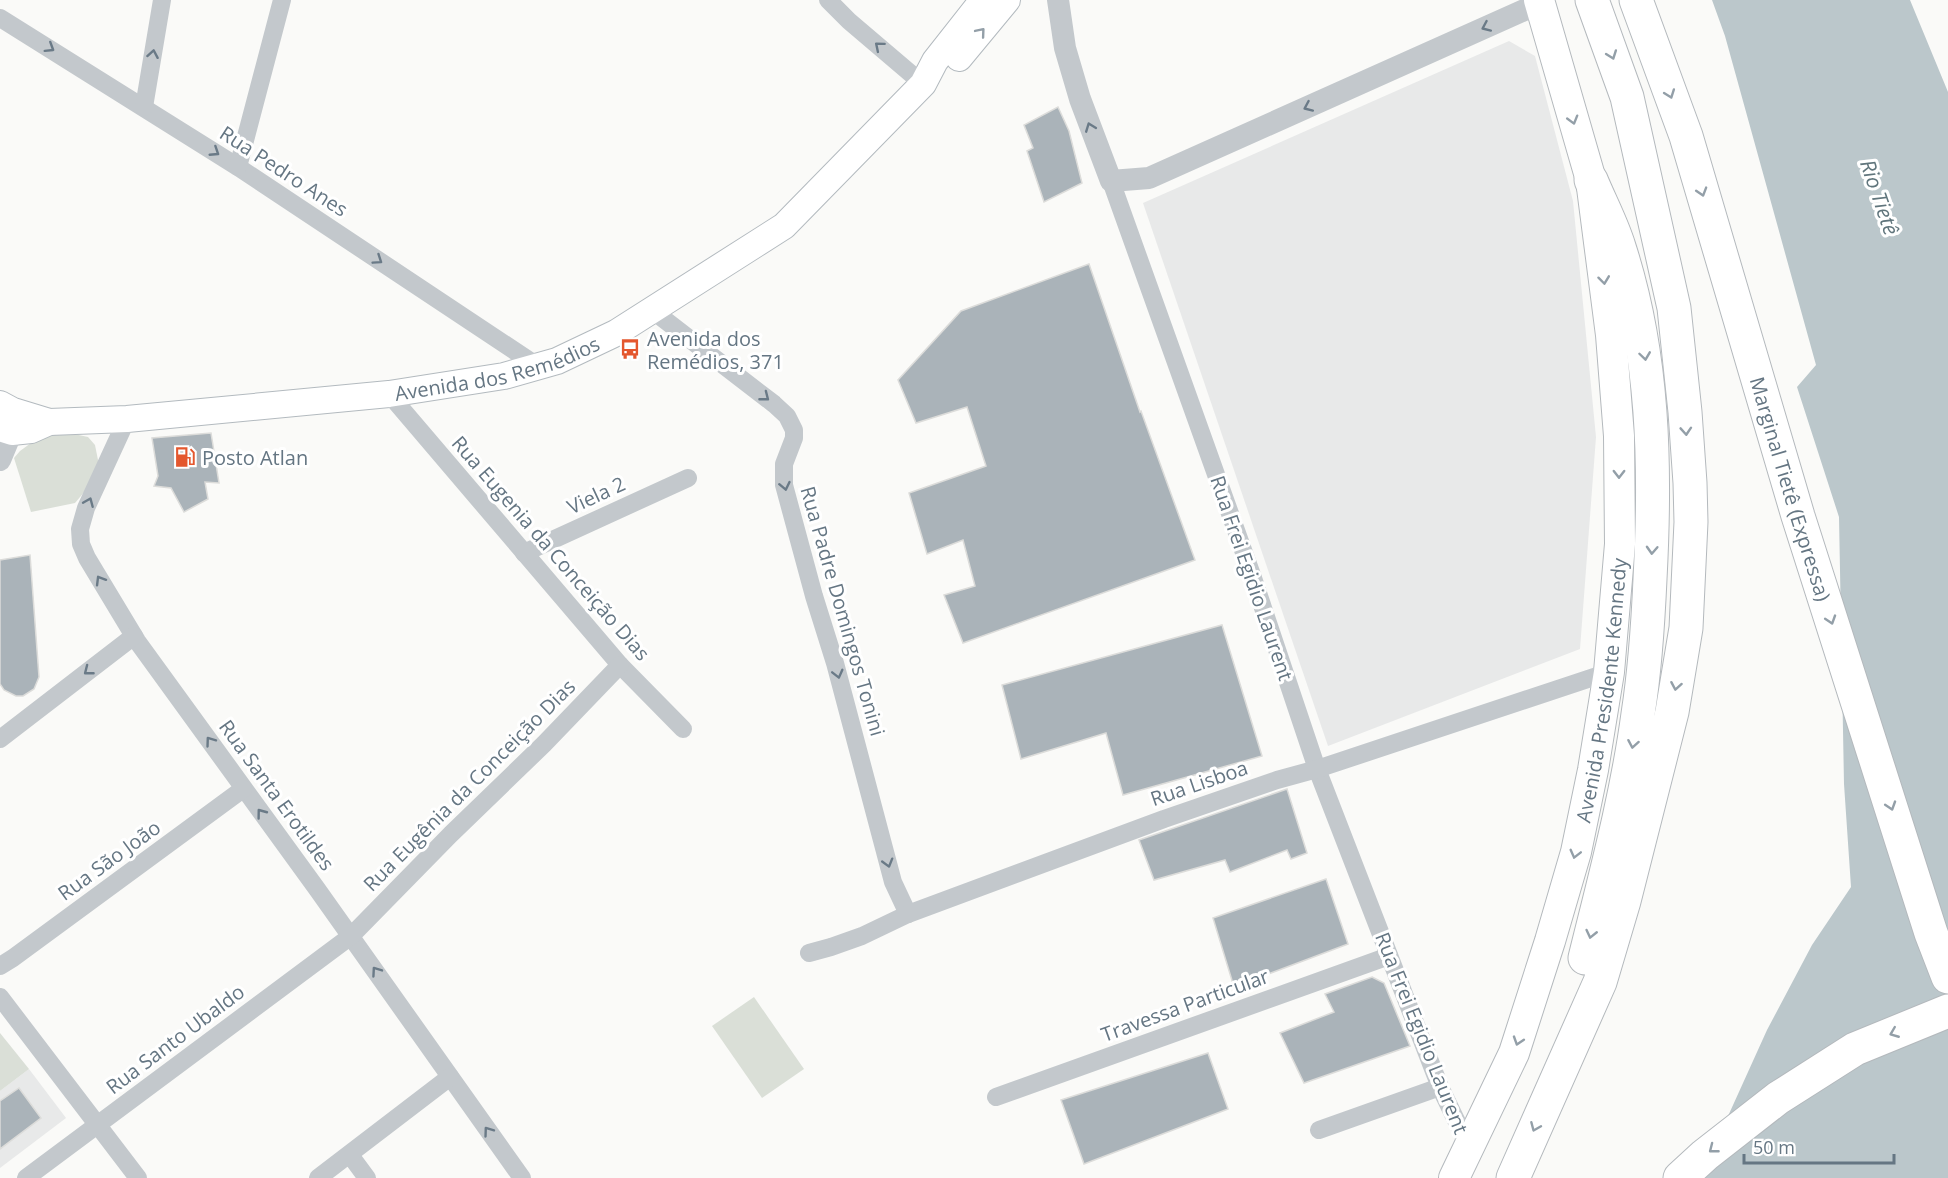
<svg xmlns="http://www.w3.org/2000/svg" width="1948" height="1178" font-family="'Open Sans',sans-serif">
<style>
.built{fill:#e8e9e9}
.green{fill:#dadfd7}
.water{fill:#bbc7cb}
.building{fill:#aab3b9;stroke:#dcdcda;stroke-width:1.5}
.lines{fill:none;stroke-linecap:round;stroke-linejoin:round}
.secondary-casing{stroke:#b3babf;stroke-width:28}
.trunk-casing{stroke:#b4b9bd;stroke-width:32}
.motorway-casing{stroke:#b4b9bd;stroke-width:35}
.minor{stroke:#c3c8cc;stroke-width:18}
.tertiary{stroke:#c3c8cc;stroke-width:22}
.secondary{stroke:#fff;stroke-width:26}
.trunk{stroke:#fff;stroke-width:30}
.motorway{stroke:#fff;stroke-width:33}
.oneway{stroke:#6a7a87}
.oneway2{stroke:#939fa8}
.labels{text-anchor:middle;dominant-baseline:central;stroke-width:6;stroke-linejoin:round;paint-order:stroke}
.street-label{font-size:20px;fill:#657683;stroke:#fff}
.poi-label{font-size:20px;fill:#657683;stroke:#fff;text-anchor:start}
.water-label{font-size:21px;font-style:italic;fill:#60757c;stroke:#fff}
</style>
<rect width="100%" height="100%" fill="#fafaf8"/>
<g class="built">
<polygon points="1509,41 1535,56 1573,201 1596,437 1580,649 1328,746 1143,203"/>
<polygon points="29,1069 66,1118 0,1168 0,1091"/>
</g>
<g class="green">
<polygon points="74,434 88,437 95,445 99,465 91,484 75,503 31,512 14,458 20,451 42,435"/>
<polygon points="754,997 804,1069 762,1098 712,1026"/>
<polygon points="0,1033 29,1069 0,1091"/>
</g>
<polygon class="water" points="1712,0 1910,0 1948,92 1948,1178 1700,1178 1767,1030 1812,945 1851,887 1844,784 1839,517 1797,387 1816,365 1725,36"/>
<g class="building">
<polygon points="1058,107 1069,131 1082,183 1044,202 1027,151 1033,148 1024,125"/>
<polygon points="1089,264 1140,412 1141,411 1195,560 963,643 944,595 975,586 963,540 927,554 909,493 986,466 967,407 916,423 898,380 961,311"/>
<polygon points="211,433 219,483 205,482 208,499 184,512 171,488 154,486 158,476 152,438"/>
<polygon points="30,555 39,677 34,689 23,696 16,696 4,690 0,684 0,560"/>
<polygon points="1222,625 1262,756 1123,795 1106,733 1021,759 1002,685"/>
<polygon points="1287,789 1307,853 1291,859 1287,850 1230,872 1225,860 1154,880 1139,840"/>
<polygon points="1326,879 1348,944 1234,987 1213,918"/>
<polygon points="1372,977 1384,983 1410,1046 1304,1083 1280,1033 1334,1012 1325,994"/>
<polygon points="1208,1053 1228,1109 1084,1164 1061,1100"/>
<polygon points="19,1088 41,1118 0,1149 0,1101"/>
</g>
<g class="lines">
<g class="secondary-casing">
<g id="secondary">
<polyline points="959,58 1007,0"/>
<polyline points="0,404 13,411 49,422"/>
<path id="s1" d="M 0,428 L 12,432 L 31,430 L 49,422 L 127,419 L 389,394 L 504,376 L 557,361 L 616,333 L 784,226 L 923,84 L 935,61 L 983,0"/>
</g>
</g>
<g class="trunk-casing">
<g id="trunk">
<path id="s2" d="M 1454,1178 L 1514,1053 L 1550,941 L 1576,852 L 1593,770 L 1609,672 L 1620,544 L 1619,436 L 1611,335 L 1591,180 L 1539,0"/>
</g>
</g>
<g class="motorway-casing">
<g id="motorway">
<path id="s3" d="M 1636,0 L 1686,136 L 1798,516 L 1931,933 L 1948,977"/>
<path d="M 1585,958 C 1605,877 1627,796 1638,714 C 1645,669 1648,624 1650,579 C 1656,466 1654,355 1619,247 C 1612,224 1600,202 1591,180"/>
<polyline points="1513,1178 1600,982 1624,901 1672,712 1686,628 1691,522 1690,483 1685,412 1674,308 1627,97 1592,0"/>
<polyline points="1680,1178 1705,1155 1778,1098 1855,1049 1948,1011"/>
</g>
</g>
<g class="minor">
<polyline points="828,0 849,21 923,84"/>
<polyline points="0,18 238,167 539,367"/>
<polyline points="144,107 162,0"/>
<polyline points="238,167 282,0"/>
<polyline points="1111,181 1252,575 1317,769 1440,1087 1470,1149"/>
<polyline points="652,310 774,404 787,416 794,430 794,438 784,464 784,485 814,596 835,663 893,882 908,914"/>
<polyline points="389,394 620,665 683,729"/>
<polyline points="127,419 86,508 80,529 81,544 87,558 137,641 317,889 522,1178"/>
<polyline points="524,553 688,478"/>
<polyline points="0,739 134,636"/>
<polyline points="809,953 831,947 862,936 908,914 1164,819 1277,780 1317,769 1609,672"/>
<polyline points="0,966 13,958 243,789"/>
<polyline points="0,997 138,1178"/>
<polyline points="996,1097 1389,956"/>
<polyline points="1319,1130 1440,1087"/>
<polyline points="350,1155 367,1178"/>
<polyline points="26,1178 351,936 451,834 544,744 620,665"/>
<polyline points="318,1178 450,1077"/>
</g>
<g class="tertiary">
<polyline points="1058,0 1065,48 1080,99 1111,181 1149,178 1540,3"/>
<polyline points="0,460 18,417"/>
</g>
<use href="#secondary" class="secondary"/>
<use href="#trunk" class="trunk"/>
<use href="#motorway" class="motorway"/>
</g>
<defs><path id="oneway-chevron" d="M-2-3.5L2.5 0L-2 3.5" fill="none" stroke-width="1.6" stroke-linecap="round" stroke-linejoin="round" transform="scale(1.5)"/></defs>
<g class="oneway">
<use href="#oneway-chevron" transform="translate(1486 27) rotate(156)"/>
<use href="#oneway-chevron" transform="translate(879 46) rotate(-140)"/>
<use href="#oneway-chevron" transform="translate(50 48) rotate(32)"/>
<use href="#oneway-chevron" transform="translate(153 54) rotate(-80)"/>
<use href="#oneway-chevron" transform="translate(1308 107) rotate(156)"/>
<use href="#oneway-chevron" transform="translate(1090 127) rotate(-111)"/>
<use href="#oneway-chevron" transform="translate(215 152) rotate(33)"/>
<use href="#oneway-chevron" transform="translate(378 260) rotate(34)"/>
<use href="#oneway-chevron" transform="translate(765 397) rotate(38)"/>
<use href="#oneway-chevron" transform="translate(785 486) rotate(78)"/>
<use href="#oneway-chevron" transform="translate(89 502) rotate(-67)"/>
<use href="#oneway-chevron" transform="translate(100 580) rotate(-121)"/>
<use href="#oneway-chevron" transform="translate(88 671) rotate(142)"/>
<use href="#oneway-chevron" transform="translate(838 674) rotate(76)"/>
<use href="#oneway-chevron" transform="translate(210 741) rotate(-126)"/>
<use href="#oneway-chevron" transform="translate(261 813) rotate(-127)"/>
<use href="#oneway-chevron" transform="translate(888 863) rotate(74)"/>
<use href="#oneway-chevron" transform="translate(376 971) rotate(-125)"/>
<use href="#oneway-chevron" transform="translate(488 1131) rotate(-126)"/>
</g>
<g class="oneway2">
<use href="#oneway-chevron" transform="translate(981 32) rotate(-50)"/>
<use href="#oneway-chevron" transform="translate(1612 55) rotate(70)"/>
<use href="#oneway-chevron" transform="translate(1670 94) rotate(70)"/>
<use href="#oneway-chevron" transform="translate(1573 120) rotate(74)"/>
<use href="#oneway-chevron" transform="translate(1702 192) rotate(73)"/>
<use href="#oneway-chevron" transform="translate(1604 280) rotate(83)"/>
<use href="#oneway-chevron" transform="translate(1645 356) rotate(82)"/>
<use href="#oneway-chevron" transform="translate(1686 431) rotate(86)"/>
<use href="#oneway-chevron" transform="translate(1619 474) rotate(90)"/>
<use href="#oneway-chevron" transform="translate(1652 550) rotate(93)"/>
<use href="#oneway-chevron" transform="translate(1831 620) rotate(72)"/>
<use href="#oneway-chevron" transform="translate(1676 686) rotate(100)"/>
<use href="#oneway-chevron" transform="translate(1633 744) rotate(100)"/>
<use href="#oneway-chevron" transform="translate(1891 806) rotate(72)"/>
<use href="#oneway-chevron" transform="translate(1575 854) rotate(104)"/>
<use href="#oneway-chevron" transform="translate(1591 934) rotate(103)"/>
<use href="#oneway-chevron" transform="translate(1894 1033) rotate(158)"/>
<use href="#oneway-chevron" transform="translate(1518 1041) rotate(108)"/>
<use href="#oneway-chevron" transform="translate(1535 1127) rotate(113)"/>
<use href="#oneway-chevron" transform="translate(1713 1149) rotate(142)"/>
</g>
<defs>
<g id="bus-bare" transform="scale(1.62)"><path d="M-5-6H5V4H4V6H2V4H-2V6H-4V4H-5ZM-3.5-4V0h7V-4ZM-3.5 1.2v1.5H-2V1.2ZM2 1.2v1.5H3.5V1.2Z" fill="#e4572e" stroke="#fff" stroke-width="2.5" paint-order="stroke"/></g>
<g id="fuel-bare" transform="scale(1.62)"><path d="M-5.5-6h7V0h2V4h1.3V-2.5L3-4.5l.8-.8L6-3V5H2.5V1h-1V6h-7ZM-4.2-4.7v3.2H.2V-4.7Z" fill="#e4572e" stroke="#fff" stroke-width="2.5" paint-order="stroke"/></g>
</defs>
<g fill-rule="evenodd">
<use href="#bus-bare" x="630" y="349"/>
<use href="#fuel-bare" x="185" y="457"/>
</g>
<g class="labels">
<g class="street-label">
<text transform="translate(284 171) rotate(33)">Rua Pedro Anes</text>
<text stroke="none"><textPath href="#s1" startOffset="504">Avenida dos Remédios</textPath></text>
<text stroke="none"><textPath href="#s3" startOffset="513">Marginal Tietê (Expressa)</textPath></text>
<text transform="translate(596 495) rotate(-25)">Viela 2</text>
<text transform="translate(551 548) rotate(49)">Rua Eugenia da Conceição Dias</text>
<text transform="translate(1252 578) rotate(71)">Rua Frei Egidio Laurent</text>
<text transform="translate(843 611) rotate(74)">Rua Padre Domingos Tonini</text>
<text stroke="none"><textPath href="#s2" startOffset="513">Avenida Presidente Kennedy</textPath></text>
<text transform="translate(1199 783) rotate(-19)">Rua Lisboa</text>
<text transform="translate(469 785) rotate(-45)">Rua Eugênia da Conceição Dias</text>
<text transform="translate(277 795) rotate(54)">Rua Santa Erotildes</text>
<text transform="translate(109 860) rotate(-36)">Rua São João</text>
<text transform="translate(1185 1005) rotate(-20)">Travessa Particular</text>
<text transform="translate(1422 1033) rotate(68)">Rua Frei Egidio Laurent</text>
<text transform="translate(175 1039) rotate(-37)">Rua Santo Ubaldo</text>
</g>
<g class="poi-label">
<text x="647" y="338">Avenida dos<tspan x="647" dy="23">Remédios, 371</tspan></text>
<text x="202" y="457">Posto Atlan</text>
</g>
<g class="water-label">
<text transform="translate(1880 197) rotate(71)">Rio Tietê</text>
</g>
</g>
<path d="M1744 1154v9h150v-9" fill="none" stroke="#657683" stroke-width="3"/>
<text x="1753" y="1154" font-size="18" fill="#657683" stroke="#ffffff" stroke-width="4.5" paint-order="stroke">50 m</text>
</svg>
